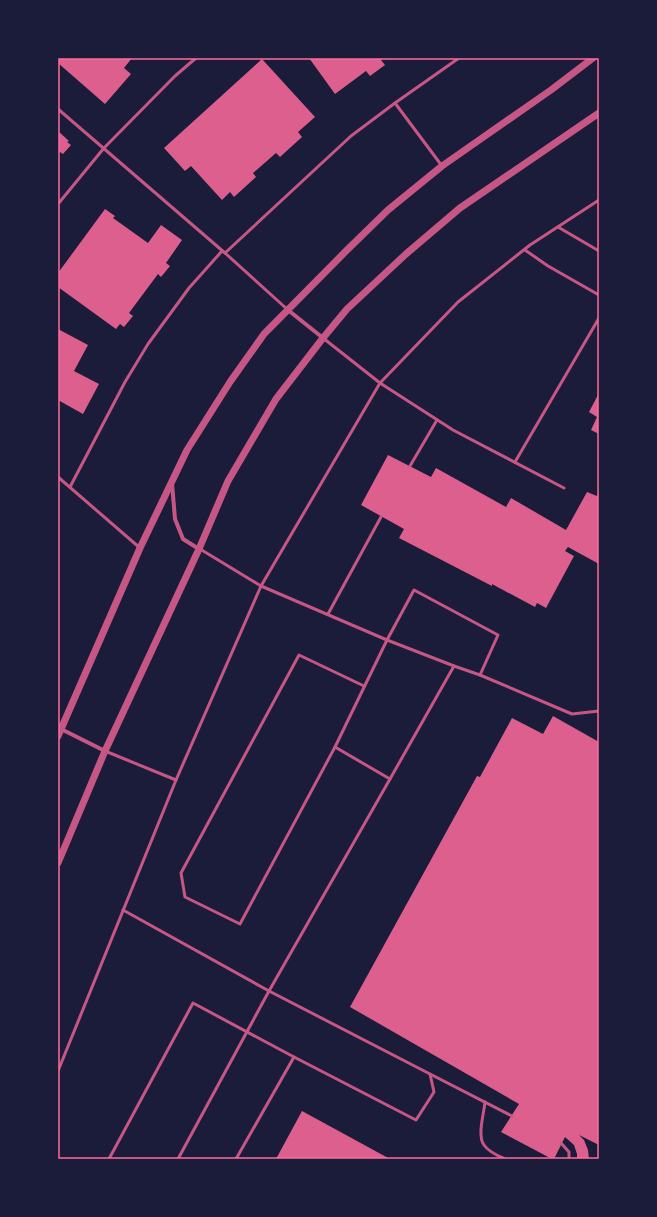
<svg xmlns="http://www.w3.org/2000/svg" width="657" height="1217" font-family="'Asap Condensed',sans-serif">
<style>
.building{fill:#dd5f8e}
.lines{fill:none;stroke-linecap:round;stroke-linejoin:round}
.service{stroke:#c65784;stroke-width:3}
.minor{stroke:#c65784;stroke-width:4}
.tertiary{stroke:#c65784;stroke-width:7}
.neatline{fill:none;stroke:#ff6b9d;stroke-width:1.5}
</style>
<rect width="100%" height="100%" fill="#1b1b3a"/>
<g class="building">
<polygon points="58,58 132,58 124,68 131,74 105,104 58,63"/>
<polygon points="309,58 384,58 381,60 385,65 370,76 366,71 335,94"/>
<polygon points="262,59 315,117 298,132 302,137 280,157 276,153 253,173 256,177 234,197 230,192 222,200 191,166 185,171 164,148"/>
<polygon points="58,131 69,141 67,142 71,145 63,154 60,152 58,154"/>
<polygon points="105,209 115,216 113,218 148,243 161,225 182,240 166,263 170,266 161,277 158,274 129,313 133,316 124,327 120,324 116,329 58,287 58,273"/>
<polygon points="58,329 88,345 74,371 99,384 83,414 58,400"/>
<polygon points="599,393 599,434 591,430 597,417 589,412"/>
<polygon points="388,455 431,477 436,468 506,507 511,498 566,530 587,492 597,496 599,492 599,564 568,547 565,551 574,556 546,608 537,603 535,607 492,584 492,586 399,538 404,529 361,505"/>
<polygon points="553,716 599,742 599,1145 579,1135 584,1140 588,1150 589,1159 577,1159 577,1154 574,1145 565,1137 554,1159 552,1159 501,1132 519,1104 350,1007 477,776 480,777 512,718 543,734"/>
<polygon points="302,1111 390,1159 276,1159"/>
</g>
<g class="lines">
<g class="service">
<polyline points="395,103 442,166"/>
<polyline points="58,109 225,253 288,310"/>
<polyline points="58,204 104,148 175,76 196,58"/>
<polyline points="558,227 599,251"/>
<polyline points="525,250 548,266 599,295"/>
<polyline points="225,253 351,136 395,103 459,58"/>
<polyline points="515,462 599,318"/>
<polyline points="410,466 437,420"/>
<polyline points="58,477 140,548"/>
<polyline points="70,487 125,382 148,344 189,288 222,251"/>
<polyline points="564,488 453,430 380,383 458,302 530,245 599,200"/>
<polyline points="328,614 381,517"/>
<polyline points="454,666 480,675 572,714 599,711"/>
<polyline points="364,686 299,655 181,873 185,897 240,924 335,747 390,779"/>
<polyline points="335,747 387,640 414,590 498,635 480,675"/>
<polyline points="176,780 261,586 200,549"/>
<polyline points="123,910 269,991 390,779 454,666 387,640 261,586 380,383 323,338"/>
<polyline points="58,1071 176,780 105,751"/>
<polyline points="430,1074 512,1116"/>
<path d="M 485,1102 C 484,1113 477,1136 484,1145 C 488,1151 498,1156 505,1159"/>
<polyline points="561,1143 569,1152 569,1159"/>
<polyline points="109,1159 193,1003 294,1057 416,1120 434,1092 430,1074 269,991 178,1159"/>
<polyline points="236,1159 294,1057"/>
</g>
<g class="minor">
<polyline points="288,310 323,338"/>
<polyline points="172,483 175,519 183,539 199,549"/>
<polyline points="61,729 105,751"/>
</g>
<g class="tertiary">
<polyline points="58,736 140,548 187,450 230,382 264,334 347,250 388,210 442,166 551,90 593,58"/>
<polyline points="58,863 105,751 199,549 228,481 276,399 323,338 347,309 406,254 460,208 599,113"/>
</g>
</g>
<rect width="657" height="1217" fill="none" stroke="#1b1b3a" stroke-width="118"/>
<rect x="59" y="59" width="539" height="1099" class="neatline"/>
</svg>
